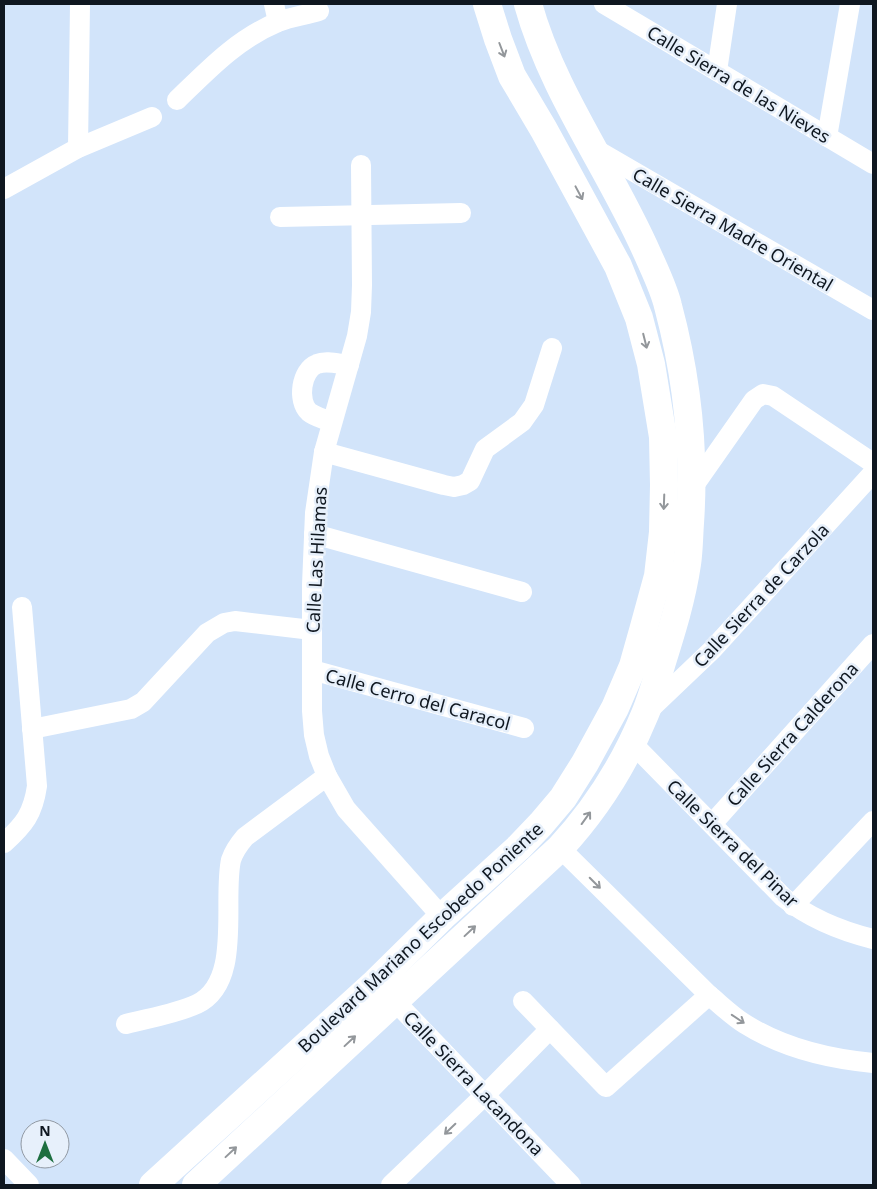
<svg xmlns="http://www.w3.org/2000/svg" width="877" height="1189" font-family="'Noto Sans',sans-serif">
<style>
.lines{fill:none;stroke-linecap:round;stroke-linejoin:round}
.street{stroke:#fff;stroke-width:20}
.secondary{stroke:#fff;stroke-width:28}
.oneway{stroke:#93979b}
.labels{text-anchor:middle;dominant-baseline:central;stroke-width:5;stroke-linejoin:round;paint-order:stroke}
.street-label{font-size:18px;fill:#0f1720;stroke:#e7f0fb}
</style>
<rect width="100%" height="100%" fill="#d2e4fa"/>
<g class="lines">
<g class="street">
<polyline points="274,4 278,22"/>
<polyline points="604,4 873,164"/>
<polyline points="717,71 727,4"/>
<path d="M 177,100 C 208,70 237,39 278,22 C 291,17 306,15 319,11"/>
<polyline points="827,137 850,4"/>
<polyline points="78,148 80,4"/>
<polyline points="593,148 873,310"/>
<polyline points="361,165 362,285 361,312 357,336 324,452 315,513 312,585 312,711 314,735 319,756 327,776 346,809 442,917"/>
<polyline points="4,189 78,148 152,117"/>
<polyline points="280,217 461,213"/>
<path d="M 331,422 C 325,419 315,417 309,412 C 297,401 301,370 317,364 C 326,360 339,364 349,365"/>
<polyline points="324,452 444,485 454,487 463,485 470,481 485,449 522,422 534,405 552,348"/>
<polyline points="693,487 754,400 763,394 773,396 873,463"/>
<polyline points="314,534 522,592"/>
<polyline points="312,670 524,728"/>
<polyline points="648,711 712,650 873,473"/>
<polyline points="32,729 131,709 143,702 207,633 224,623 235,621 312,630"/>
<path d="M 631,742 L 783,897 C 809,918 841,931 873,939"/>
<polyline points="712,824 873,644"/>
<path d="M 4,843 C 24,825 33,814 37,786 L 22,607"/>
<path d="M 560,848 L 709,995 C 721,1005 732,1016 745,1024 C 783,1048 830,1059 873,1063"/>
<polyline points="793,906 873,821"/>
<polyline points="386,992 571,1185"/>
<polyline points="523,1001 606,1087 709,995"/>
<path d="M 126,1024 C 149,1018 175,1014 197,1004 C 243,982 222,901 231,860 C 234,851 239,844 245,837 L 327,776"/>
<polyline points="4,1159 29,1185"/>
<polyline points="391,1185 485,1095 550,1029"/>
</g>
<g class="secondary">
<polyline points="153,1185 376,982 442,917 518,848 541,824 563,798 585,763 615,708 633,666 644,627 658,576 663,532 664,485 663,437 651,364 639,318 618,266 544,130 512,76 498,39 487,4"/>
<path d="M 196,1185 L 560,848 C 596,809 625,763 645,714 C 652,697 657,679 662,662 C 672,630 682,598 687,564 C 689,551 689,537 690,523 C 695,450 687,377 668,306 C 664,289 655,271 648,255 C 611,170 553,94 528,4"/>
</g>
</g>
<defs><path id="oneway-shaft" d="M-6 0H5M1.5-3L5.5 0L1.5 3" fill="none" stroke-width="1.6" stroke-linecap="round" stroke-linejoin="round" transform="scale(1.25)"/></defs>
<g class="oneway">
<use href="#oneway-shaft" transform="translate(502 50) rotate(69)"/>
<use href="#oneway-shaft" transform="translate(579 193) rotate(62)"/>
<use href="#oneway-shaft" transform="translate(645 341) rotate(76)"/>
<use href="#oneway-shaft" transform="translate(664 502) rotate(92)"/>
<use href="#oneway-shaft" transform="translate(586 818) rotate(-54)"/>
<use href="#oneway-shaft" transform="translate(595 883) rotate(45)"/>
<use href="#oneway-shaft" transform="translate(470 931) rotate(-43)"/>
<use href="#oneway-shaft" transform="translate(738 1019) rotate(34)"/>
<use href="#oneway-shaft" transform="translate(350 1041) rotate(-43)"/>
<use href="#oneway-shaft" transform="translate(450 1129) rotate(136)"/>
<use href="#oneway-shaft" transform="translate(231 1152) rotate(-43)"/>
</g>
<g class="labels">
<g class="street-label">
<text transform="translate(739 84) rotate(31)">Calle Sierra de las Nieves</text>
<text transform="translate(733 229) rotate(30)">Calle Sierra Madre Oriental</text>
<text transform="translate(316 560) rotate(-87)">Calle Las Hilamas</text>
<text transform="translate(761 595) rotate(-47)">Calle Sierra de Carzola</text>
<text transform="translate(418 699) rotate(15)">Calle Cerro del Caracol</text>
<text transform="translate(792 734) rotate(-48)">Calle Sierra Calderona</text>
<text transform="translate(733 843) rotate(44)">Calle Sierra del Pinar</text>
<text transform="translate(420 937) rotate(-43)">Boulevard Mariano Escobedo Poniente</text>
<text transform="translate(474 1083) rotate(46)">Calle Sierra Lacandona</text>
</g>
</g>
<rect width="877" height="1189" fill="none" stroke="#0f1720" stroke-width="10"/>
<g transform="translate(45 1144)"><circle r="24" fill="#e7f0fb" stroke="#9199a3"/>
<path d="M0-4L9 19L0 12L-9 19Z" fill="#1e6f40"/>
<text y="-8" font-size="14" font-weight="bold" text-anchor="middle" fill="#0f1720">N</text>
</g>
</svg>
